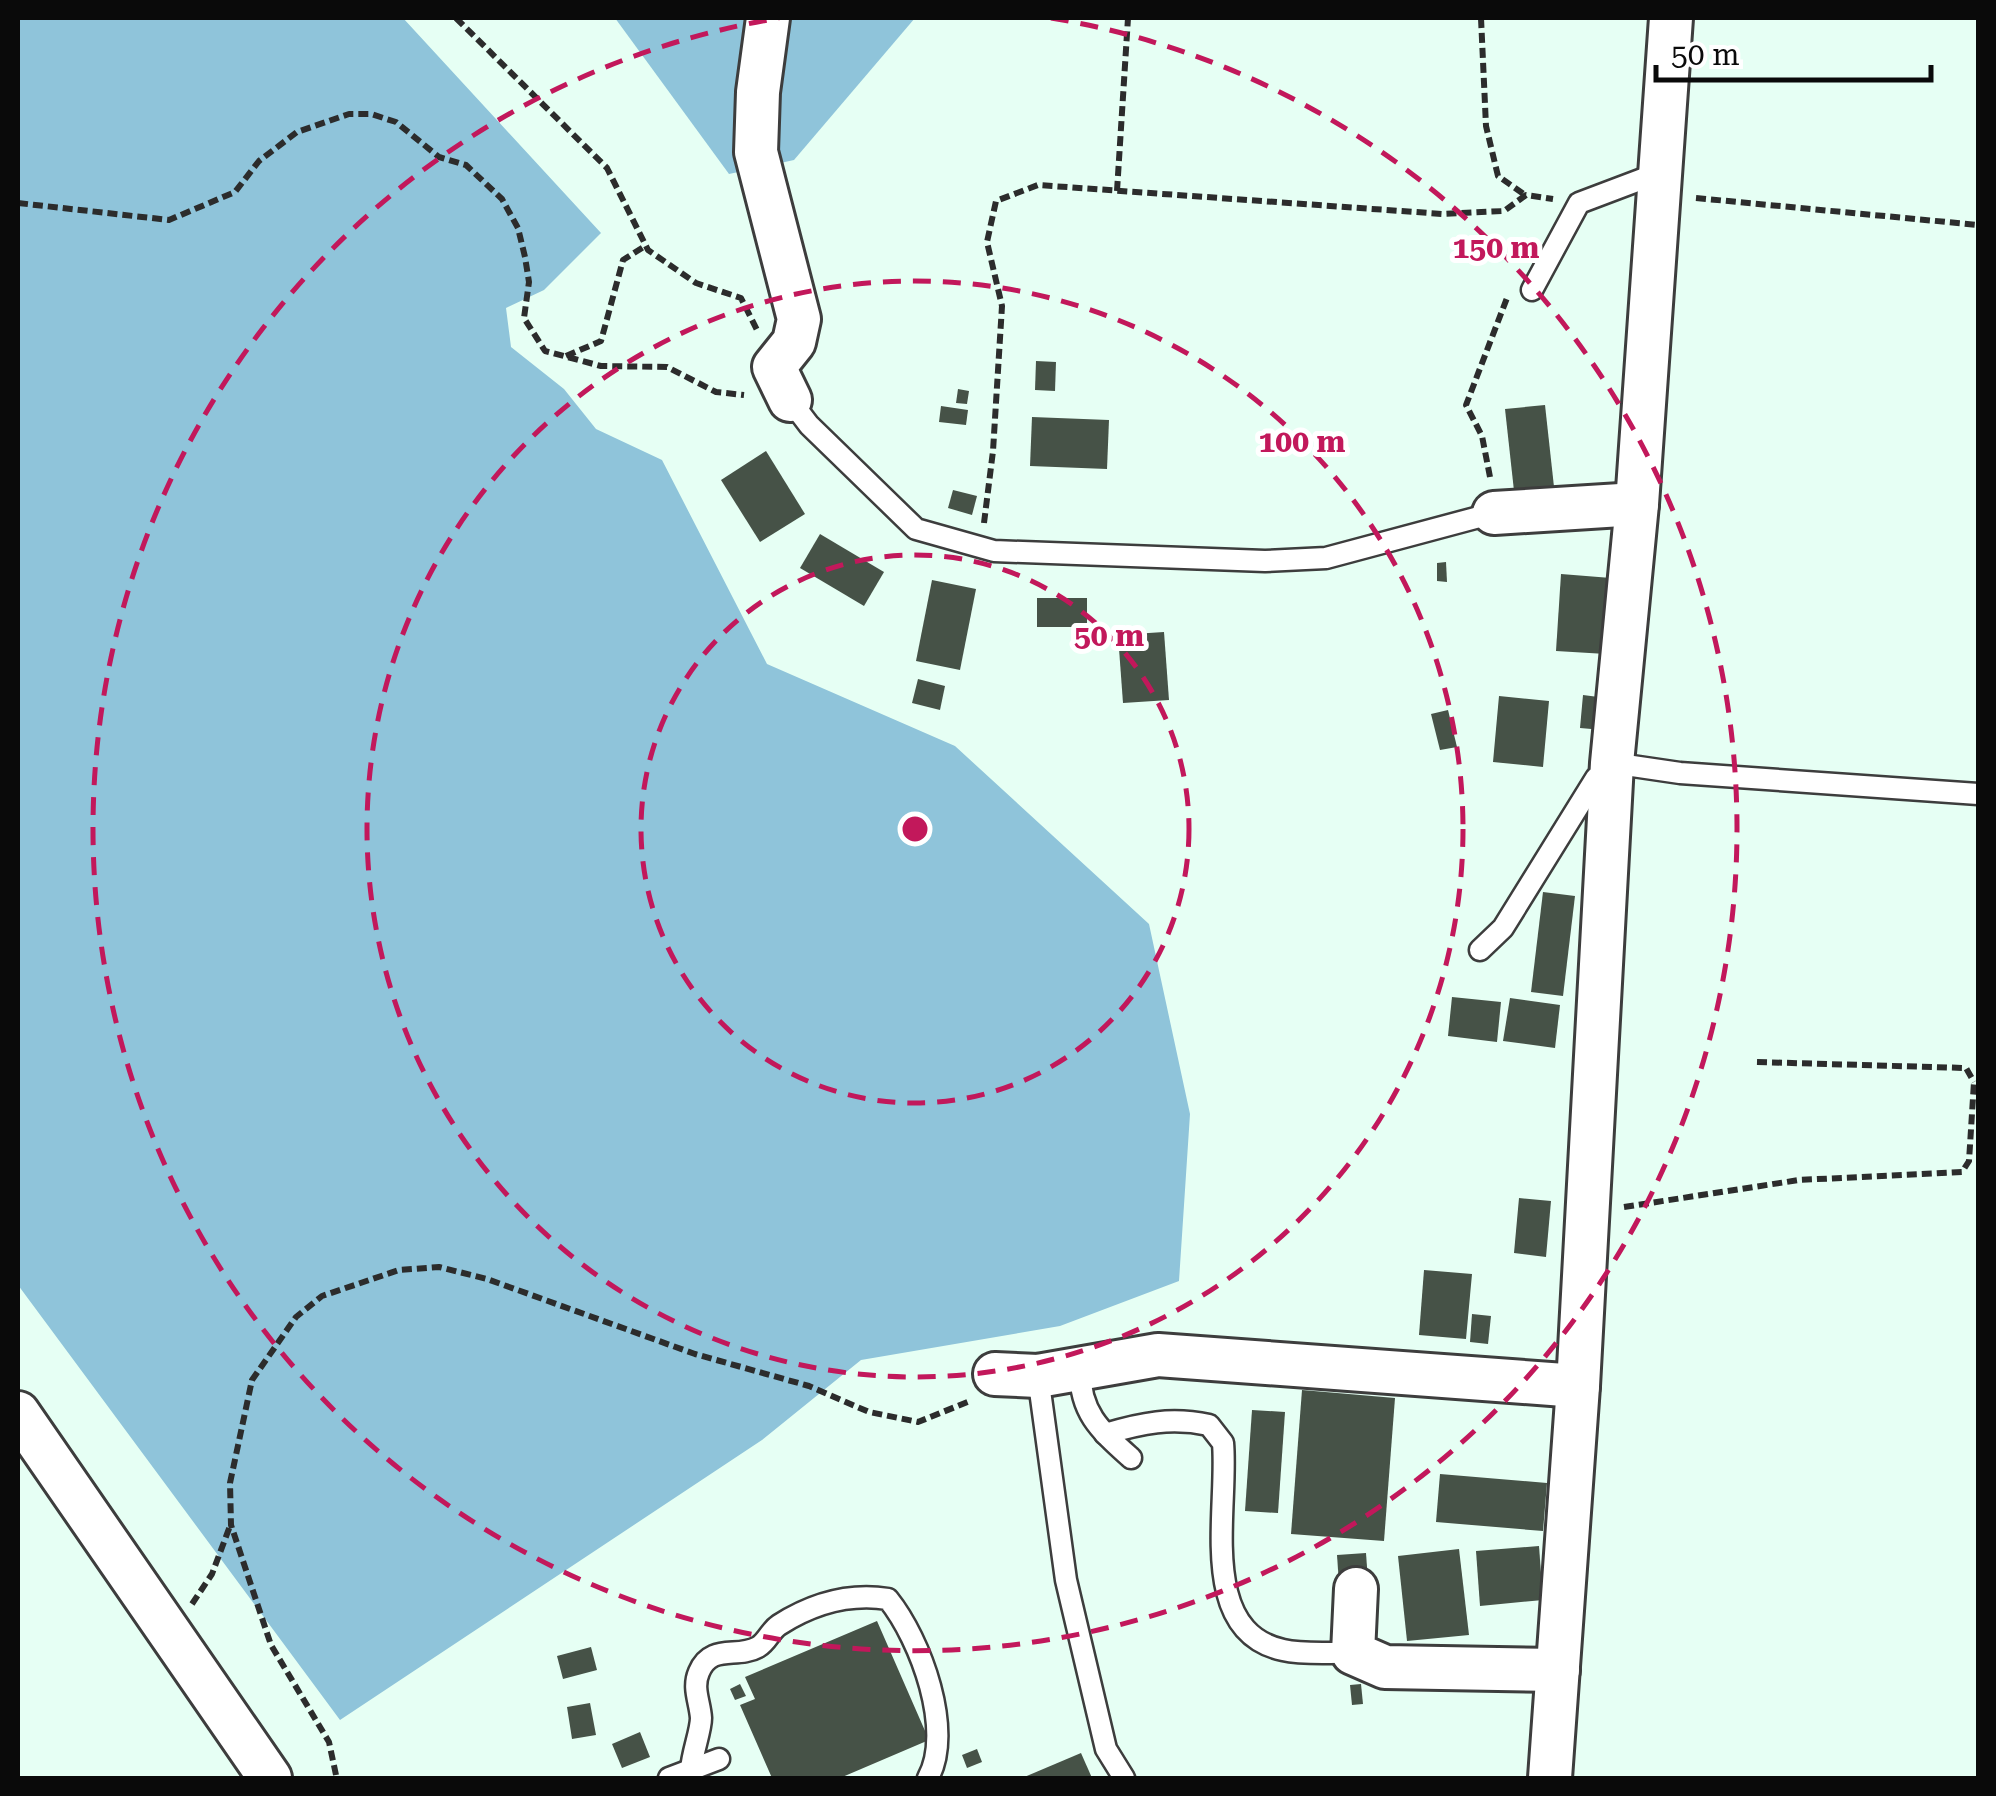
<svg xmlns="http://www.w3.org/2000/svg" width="1996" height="1796" font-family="'Roboto Serif',serif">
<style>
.forest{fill:#8fc4da}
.building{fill:#465247}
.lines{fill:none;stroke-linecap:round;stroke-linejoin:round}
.lane-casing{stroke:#3d3d3d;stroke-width:25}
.street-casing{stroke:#3d3d3d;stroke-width:48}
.path{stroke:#2c2c2c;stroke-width:6;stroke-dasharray:10 5;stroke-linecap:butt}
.lane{stroke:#fff;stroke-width:20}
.street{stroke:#fff;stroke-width:42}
.ring{fill:none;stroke:#c2185b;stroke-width:5;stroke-dasharray:18 12}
.centre{fill:#c2185b;stroke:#fff;stroke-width:5}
.ring-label{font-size:30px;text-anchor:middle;font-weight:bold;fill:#c2185b;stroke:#fff;stroke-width:10;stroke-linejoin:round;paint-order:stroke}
</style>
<rect width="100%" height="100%" fill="#e6fff4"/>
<g class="forest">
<polygon points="18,18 403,18 601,233 544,290 506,308 511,347 564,389 596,429 662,460 767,664 955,746 1149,924 1190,1114 1179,1281 1060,1326 861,1360 762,1440 340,1720 18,1285"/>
<polygon points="615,18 915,18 794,160 729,174"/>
</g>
<g class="building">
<polygon points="1036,361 1056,362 1055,391 1035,390"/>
<polygon points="958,389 969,391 967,404 956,403"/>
<polygon points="1545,405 1555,496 1515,500 1505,409"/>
<polygon points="941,406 968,410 966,425 939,422"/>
<polygon points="1032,417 1109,420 1107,469 1030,466"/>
<polygon points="766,451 805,514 760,542 721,480"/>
<polygon points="953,490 977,496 972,515 948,508"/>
<polygon points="820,534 884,572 864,606 800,568"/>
<polygon points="1446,562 1447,582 1437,581 1437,563"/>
<polygon points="1561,574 1611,578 1606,654 1556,651"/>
<polygon points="932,580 976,589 960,670 916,661"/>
<rect x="1037" y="598" width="50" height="29"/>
<polygon points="1164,632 1169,700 1123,703 1118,635"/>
<polygon points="918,679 945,686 940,710 912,703"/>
<polygon points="1583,695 1606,698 1603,730 1580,728"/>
<polygon points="1499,696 1549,701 1543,767 1493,762"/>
<polygon points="1448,710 1457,747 1440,750 1431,714"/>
<polygon points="1543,892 1575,896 1563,996 1531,992"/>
<polygon points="1452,997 1501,1002 1497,1042 1448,1036"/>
<polygon points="1510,998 1560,1005 1555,1048 1503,1041"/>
<polygon points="1519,1198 1551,1201 1546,1257 1514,1253"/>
<polygon points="1424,1270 1472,1274 1466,1339 1419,1335"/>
<polygon points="1472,1314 1491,1316 1488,1344 1470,1342"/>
<polygon points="1302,1390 1395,1398 1384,1541 1291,1534"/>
<polygon points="1252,1410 1285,1412 1278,1513 1245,1511"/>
<polygon points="1440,1474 1547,1483 1543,1531 1436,1522"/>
<polygon points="1539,1546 1543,1600 1480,1606 1476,1551"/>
<polygon points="1459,1549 1469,1635 1407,1641 1398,1556"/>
<polygon points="1366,1553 1368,1581 1339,1584 1337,1555"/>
<polygon points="877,1621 929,1740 840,1778 772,1778 740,1705 755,1699 745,1677"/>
<polygon points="591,1647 597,1670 563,1679 557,1656"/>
<polygon points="740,1684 746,1696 735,1700 730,1689"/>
<polygon points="1361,1684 1363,1704 1352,1705 1350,1685"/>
<polygon points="590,1703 596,1735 572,1739 567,1707"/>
<polygon points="640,1732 650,1757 622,1768 612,1744"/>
<polygon points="977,1749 982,1762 967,1768 962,1755"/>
<polygon points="1081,1753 1092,1778 1022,1778"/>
</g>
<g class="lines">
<g class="lane-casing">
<g id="lane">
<polyline points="1532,290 1579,203 1661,172"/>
<polyline points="790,400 809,425 916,529 994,551 1265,561 1326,558 1494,513"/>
<polyline points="1612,763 1680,773 1978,794"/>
<polyline points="1480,950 1503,928 1596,778 1610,774"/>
<path d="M 1080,1370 C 1080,1413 1100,1430 1131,1458"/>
<polyline points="1038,1376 1066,1580 1106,1749 1124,1778"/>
<path d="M 1105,1434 C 1142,1423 1171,1417 1209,1425 L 1223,1443 C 1229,1508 1196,1631 1283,1650 C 1305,1655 1331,1652 1353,1653"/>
<path d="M 691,1770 C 692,1753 701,1731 701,1718 C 700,1702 692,1688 699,1672 C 711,1643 737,1659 758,1647 C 767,1642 770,1631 779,1625 C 812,1604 849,1593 888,1599 C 921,1640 954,1731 928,1778"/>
<polyline points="669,1778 719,1759"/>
</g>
</g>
<g class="street-casing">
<g id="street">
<polyline points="768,18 758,92 756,152 799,319 794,342 774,367 790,400"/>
<polyline points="1494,513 1637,504"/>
<polyline points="995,1374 1038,1376 1158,1355 1578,1386"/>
<polyline points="18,1413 270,1778"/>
<polyline points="1356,1589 1353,1653 1385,1667 1558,1670"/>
<polyline points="1550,1778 1578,1386 1612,763 1637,504 1671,18"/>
</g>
</g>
<g class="path">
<polyline points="456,18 607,168 648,250 696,283 741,298 757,330"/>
<polyline points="1481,18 1486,126 1498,176 1525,195"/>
<polyline points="1117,191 1128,18"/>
<polyline points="1696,198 1978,225"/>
<polyline points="18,203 169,220 235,192 259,161 297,132 349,114 371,114 396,122 439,157 466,165 502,199 518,228 525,257 529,282 524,318 545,351 601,366 667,367 716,392 744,395"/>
<polyline points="566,356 601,341 623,260 645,246"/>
<polyline points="1490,477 1482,436 1466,405 1507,298"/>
<polyline points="984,523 993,451 1002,306 987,242 996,201 1038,185 1443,214 1504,211 1526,195 1553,199"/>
<polyline points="1757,1062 1966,1068 1974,1082"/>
<polyline points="1624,1207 1799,1180 1962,1172 1969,1161 1974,1082 1978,1082"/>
<polyline points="192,1604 212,1574 230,1526"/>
<polyline points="336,1775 329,1742 271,1645 231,1525 230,1483 252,1380 296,1317 322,1296 399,1270 439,1267 487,1279 695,1354 809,1386 869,1412 918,1422 970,1401"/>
</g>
<use href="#lane" class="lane"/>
<use href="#street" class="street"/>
</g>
<g class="ring">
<circle cx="915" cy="829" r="274"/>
<circle cx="915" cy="829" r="548"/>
<path d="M1051 18A822 822 0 1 1 779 18"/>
</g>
<circle cx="915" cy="829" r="15" class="centre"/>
<g class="ring-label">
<text x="1496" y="258">150 m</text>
<text x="1302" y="452">100 m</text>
<text x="1109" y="646">50 m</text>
</g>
<rect width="1996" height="1796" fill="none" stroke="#0a0a0a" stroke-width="40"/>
<path d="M1656 65v15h275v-15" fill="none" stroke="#0a0a0a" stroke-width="5"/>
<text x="1671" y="65" font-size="30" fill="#0a0a0a" stroke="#ffffff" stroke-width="8" paint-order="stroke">50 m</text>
</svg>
